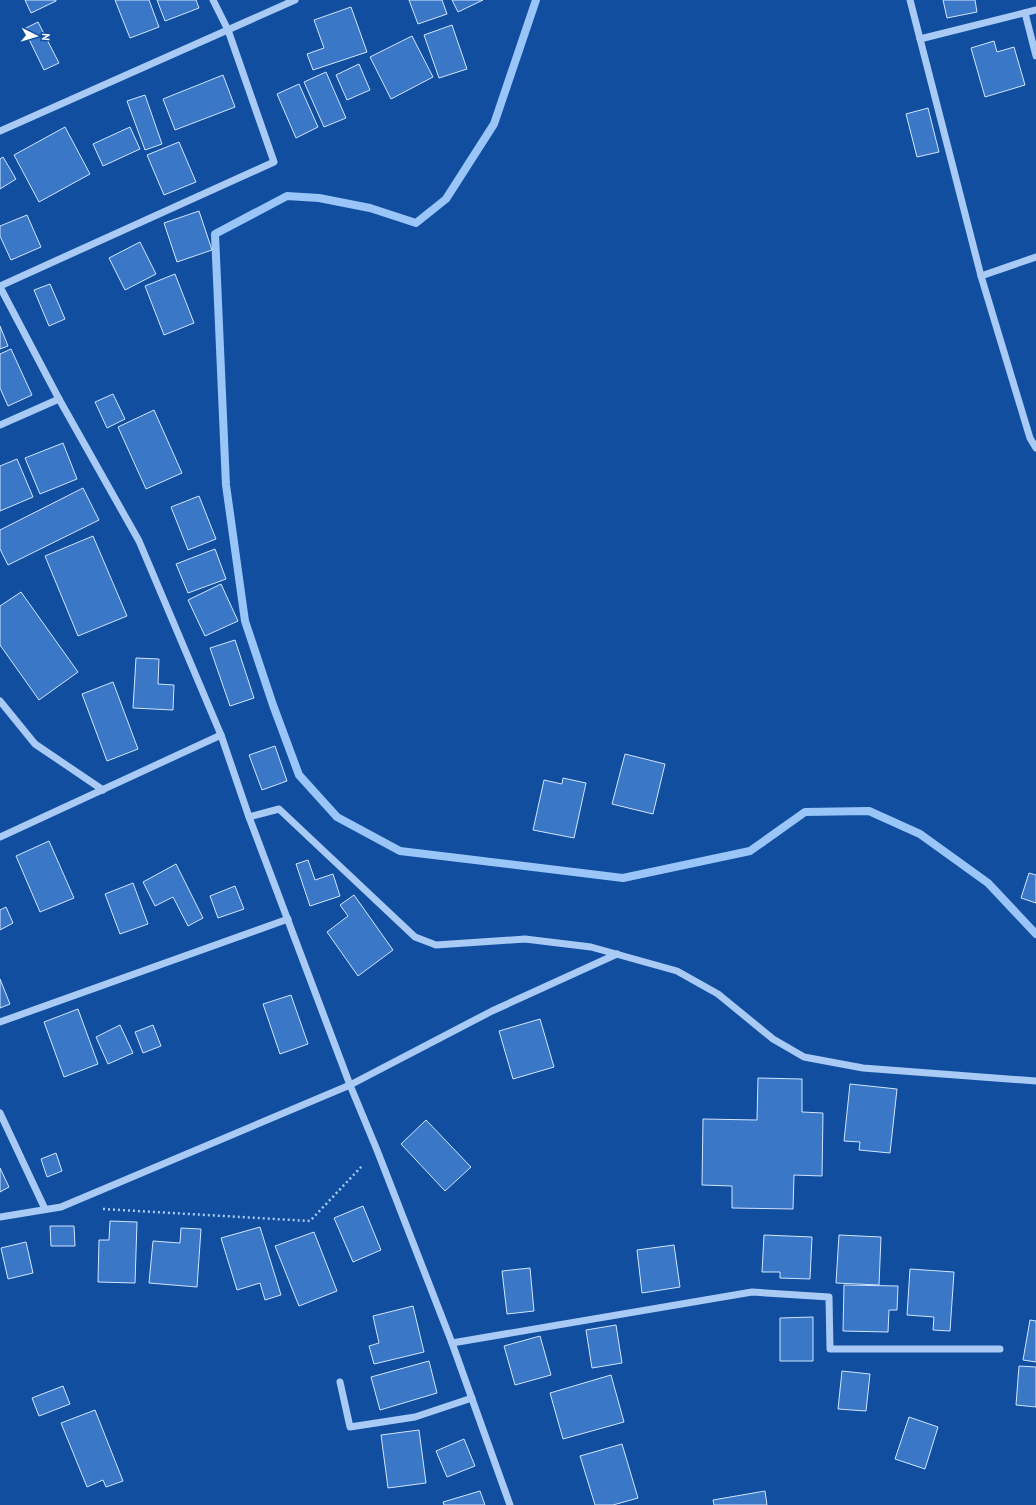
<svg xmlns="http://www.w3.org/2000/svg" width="1036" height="1505" font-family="'PT Sans',sans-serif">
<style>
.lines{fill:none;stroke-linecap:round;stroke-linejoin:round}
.stream{stroke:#9ac5f8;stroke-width:8}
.building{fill:#3a77c6;stroke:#d1e5fe}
.path{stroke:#a8caf5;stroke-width:2.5;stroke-dasharray:2 3;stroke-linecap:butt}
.minor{stroke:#a8caf5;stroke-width:7}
</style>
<rect width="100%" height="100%" fill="#114e9f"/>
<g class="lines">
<polyline class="stream" points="536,0 494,124 446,199 416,223 370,208 319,198 287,196 215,234 226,485 245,621 273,705 299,775 337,817 400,851 623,878 750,851 805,812 869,811 920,834 988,883 1036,934"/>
</g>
<g class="building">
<polygon points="25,0 56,0 56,1 31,13"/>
<polygon points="115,0 149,0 159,27 130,38"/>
<polygon points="157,0 196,0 199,8 165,21"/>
<polygon points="409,0 442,0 447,14 418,24"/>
<polygon points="452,0 483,0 458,12"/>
<polygon points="943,0 975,0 977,12 947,18"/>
<polygon points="351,7 367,52 313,70 307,54 324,48 314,20"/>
<polygon points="38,22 59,63 44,70 24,29"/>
<polygon points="452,25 467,69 439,78 424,35"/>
<polygon points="412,36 433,77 391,99 370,57"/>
<polygon points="994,41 997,52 1014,47 1025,85 985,97 971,48"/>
<polygon points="359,64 370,90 347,100 336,75"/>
<polygon points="326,72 346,118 324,127 304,82"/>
<polygon points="223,75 235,107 175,130 163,99"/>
<polygon points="299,84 318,127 296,138 277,94"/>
<polygon points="145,95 162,144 145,150 127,101"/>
<polygon points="928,108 939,152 917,157 906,114"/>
<polygon points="65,127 90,174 39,202 14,155"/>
<polygon points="130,127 140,149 103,166 93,144"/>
<polygon points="179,142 196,182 164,195 147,155"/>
<polygon points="3,157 16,179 0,189 0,159"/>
<polygon points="199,211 212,250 177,262 164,223"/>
<polygon points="27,215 41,247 11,260 0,236 0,226"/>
<polygon points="140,242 156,274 125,290 109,258"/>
<polygon points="175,274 194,323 164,335 145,286"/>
<polygon points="50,284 65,319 49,326 34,290"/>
<polygon points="0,326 8,346 0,349"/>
<polygon points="11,349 32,395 8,406 0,388 0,354"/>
<polygon points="113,394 125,419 107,428 95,402"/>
<polygon points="154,410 182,473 146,489 118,427"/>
<polygon points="63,443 77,479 40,494 25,458"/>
<polygon points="17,459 33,497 0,511 0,466"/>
<polygon points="83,488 99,520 8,565 0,549 0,530"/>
<polygon points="199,496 216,539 188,550 171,507"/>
<polygon points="93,536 127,616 78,636 45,556"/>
<polygon points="215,549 226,579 188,593 176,564"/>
<polygon points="221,584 238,621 205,636 188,600"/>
<polygon points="21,592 78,672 39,700 0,645 0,606"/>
<polygon points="235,640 254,698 230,706 210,648"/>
<polygon points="136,658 159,659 158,684 174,685 173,710 133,708"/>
<polygon points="113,682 138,749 107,761 82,694"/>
<polygon points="275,746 287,781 262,790 249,755"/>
<polygon points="625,754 665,764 653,814 612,804"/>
<polygon points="563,778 586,783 574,838 533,830 544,780 562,784"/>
<polygon points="49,841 74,898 40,912 16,856"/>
<polygon points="308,860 315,880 333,874 340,896 310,906 296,864"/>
<polygon points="176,864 203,918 188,926 173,897 155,906 143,882"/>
<polygon points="1029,873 1036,875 1036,903 1021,898"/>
<polygon points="133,883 148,924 120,934 105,894"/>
<polygon points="235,886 244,909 218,918 210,896"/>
<polygon points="354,895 393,950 358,976 327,932 348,916 340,905"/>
<polygon points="6,907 13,923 0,930 0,910"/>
<polygon points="0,979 10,1004 0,1008"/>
<polygon points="291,995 308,1044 280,1054 263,1004"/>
<polygon points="78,1009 98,1064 64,1077 44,1022"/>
<polygon points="540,1019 554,1067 513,1079 499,1031"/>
<polygon points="120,1025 133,1053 108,1064 96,1037"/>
<polygon points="153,1025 161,1046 143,1053 135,1032"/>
<polygon points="758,1078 802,1079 802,1112 823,1113 822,1176 794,1175 793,1209 732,1208 732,1186 702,1185 703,1119 757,1120"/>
<polygon points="850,1084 897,1089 890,1153 859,1150 860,1142 844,1141"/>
<polygon points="426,1120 471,1167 445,1191 401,1144"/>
<polygon points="56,1153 62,1171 47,1177 41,1159"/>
<polygon points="0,1168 9,1187 0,1192"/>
<polygon points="363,1206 381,1250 353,1262 334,1218"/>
<polygon points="110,1221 137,1222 135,1283 98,1282 99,1240 109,1240"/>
<polygon points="50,1226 74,1226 75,1246 51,1246"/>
<polygon points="260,1227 281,1295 265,1300 260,1283 237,1290 221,1238"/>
<polygon points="181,1228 201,1229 197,1287 149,1283 153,1241 180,1243"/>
<polygon points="314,1232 337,1291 299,1306 275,1246"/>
<polygon points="764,1235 812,1237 810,1279 780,1278 780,1272 762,1272"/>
<polygon points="839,1235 881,1237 879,1285 836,1283"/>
<polygon points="26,1242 33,1273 8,1279 1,1248"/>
<polygon points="674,1245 680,1287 642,1293 637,1250"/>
<polygon points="530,1268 534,1311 507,1314 502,1271"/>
<polygon points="910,1269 954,1272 950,1331 933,1330 934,1317 907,1315"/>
<polygon points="844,1285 898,1286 897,1310 889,1310 888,1332 843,1331"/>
<polygon points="413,1306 424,1352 374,1364 369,1346 379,1343 373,1316"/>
<polygon points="813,1317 813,1361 780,1361 780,1318"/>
<polygon points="1030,1320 1036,1321 1036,1362 1023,1360"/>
<polygon points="616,1325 622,1363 592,1368 586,1330"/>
<polygon points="540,1336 551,1375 515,1385 504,1346"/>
<polygon points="429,1361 437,1393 380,1410 371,1377"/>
<polygon points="1019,1366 1036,1367 1036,1407 1016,1405"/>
<polygon points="842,1371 870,1374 866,1411 838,1409"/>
<polygon points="611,1375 624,1422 563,1439 550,1393"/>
<polygon points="63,1386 70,1404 39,1416 32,1398"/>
<polygon points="95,1410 123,1481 106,1487 103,1480 87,1487 61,1423"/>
<polygon points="909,1417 938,1427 925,1469 895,1459"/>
<polygon points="419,1430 426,1483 388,1488 381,1435"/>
<polygon points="464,1439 475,1466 447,1477 436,1451"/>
<polygon points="622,1444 638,1498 613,1505 595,1505 580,1456"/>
<polygon points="480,1491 485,1505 444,1505 443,1502"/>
<polygon points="765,1491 767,1505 714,1505 713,1500"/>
</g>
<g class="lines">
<polyline class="path" points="103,1209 310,1221 363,1165"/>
<g class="minor">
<polyline points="910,0 981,276 1030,438 1036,448"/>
<polyline points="1025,13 1036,56"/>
<polyline points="920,39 1036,10"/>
<polyline points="0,131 295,0"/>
<polyline points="981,276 1036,257"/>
<polyline points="0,286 274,162 228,30 213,0"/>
<polyline points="0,287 59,399 139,541 221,735 249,817 350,1085 377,1150 452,1343 510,1505"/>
<polyline points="0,425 59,399"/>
<polyline points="0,701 35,744 103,790"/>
<polyline points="249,817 279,809 415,937 436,945 525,939 591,947 677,971 718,994 773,1039 804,1057 863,1068 1036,1081"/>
<polyline points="0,837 221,735"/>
<polyline points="0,1022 288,919"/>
<polyline points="0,1113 45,1209"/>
<polyline points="0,1217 61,1207 350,1085 492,1011 617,954"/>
<polyline points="452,1343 752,1292 829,1297 830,1349 1000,1349"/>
<polyline points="340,1382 350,1427 415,1417 472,1398"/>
</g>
</g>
<g transform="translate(36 36) rotate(95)" stroke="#114e9f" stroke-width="3" paint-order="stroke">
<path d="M0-3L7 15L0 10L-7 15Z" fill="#ffffff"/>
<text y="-6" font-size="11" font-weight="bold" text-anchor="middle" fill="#ffffff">N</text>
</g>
</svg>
